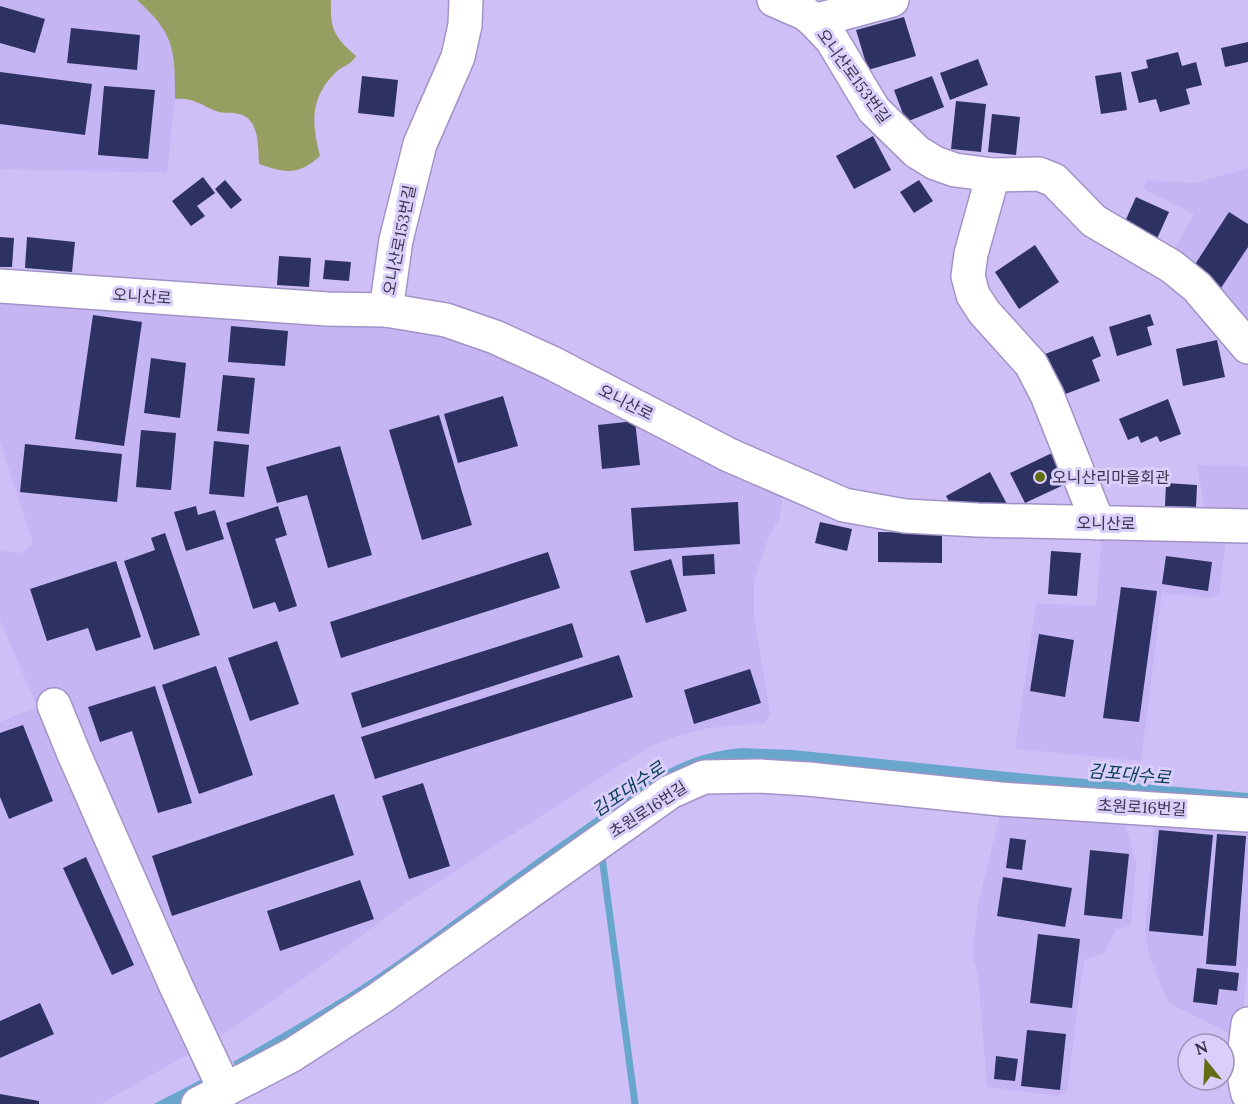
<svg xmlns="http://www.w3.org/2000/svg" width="1248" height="1104" font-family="Lora,'Noto Sans KR',serif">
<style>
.built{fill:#c5b5f2}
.forest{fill:#959f62}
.water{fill:#68a6cc}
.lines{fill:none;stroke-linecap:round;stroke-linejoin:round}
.stream{stroke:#68a6cc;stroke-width:7}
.building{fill:#2d3262}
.minor-casing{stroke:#a193c7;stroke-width:36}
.minor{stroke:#fff;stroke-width:33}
.poi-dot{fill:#626d14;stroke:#dacffb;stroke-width:2}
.labels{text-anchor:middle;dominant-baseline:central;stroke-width:6;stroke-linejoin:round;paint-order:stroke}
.street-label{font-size:16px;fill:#3b354b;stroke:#dacffb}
.poi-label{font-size:16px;fill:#3b354b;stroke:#dacffb;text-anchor:start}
.water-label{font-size:18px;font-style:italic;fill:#073c56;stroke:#dacffb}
</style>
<rect width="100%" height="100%" fill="#cec0f7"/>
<g class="built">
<polygon points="0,0 137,0 150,12 165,30 172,45 175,62 175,99 167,173 0,169"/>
<polygon points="1248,168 1248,333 1170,258 1194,214 1144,189 1146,180 1194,183"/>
<polygon points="0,301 388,323 487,345 780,492 782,504 779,519 768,538 754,582 754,616 770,713 765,723 709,728 681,735 656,744 625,762 398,908 310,974 227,1032 101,1104 0,1104 0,722 37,707 0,620 0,550 22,553 33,543 0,442"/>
<polygon points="1197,465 1248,466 1248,515 1206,515"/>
<polygon points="1102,532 1226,539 1219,595 1209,598 1162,593 1141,761 1015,749 1036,603 1096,606"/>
<polygon points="1000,814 1123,815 1136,865 1131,925 1115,930 1105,953 1084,960 1067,1092 1059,1096 987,1087 978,975 972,955 978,904"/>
<polygon points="1155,816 1248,821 1248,963 1240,1039 1171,1004 1162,989 1150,957 1145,933"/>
</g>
<path class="forest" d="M 137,0 L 331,0 C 330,29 334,37 356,56 C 349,67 343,65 335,73 C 309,99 312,125 320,156 C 298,176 285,173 259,164 C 258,148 260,119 239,114 C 231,112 224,114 216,111 C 201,105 193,97 175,99 C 175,50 175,34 137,0 Z"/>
<g class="water">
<path d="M 741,748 L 793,750 L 1038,775 L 1248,793 L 1248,807 L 746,763 L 239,1071 L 233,1062 C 288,1030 344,999 396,962 C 457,919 516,873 577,831 C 631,793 673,754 741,748 Z"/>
<polygon points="204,1078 209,1088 179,1104 154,1104"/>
</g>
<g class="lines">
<polyline class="stream" points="602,857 635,1104"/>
</g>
<g class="building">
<polygon points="0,6 45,19 35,53 0,43"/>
<polygon points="904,17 916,56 868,70 856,30"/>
<polygon points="71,28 140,35 137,70 67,63"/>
<polygon points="1248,42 1248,62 1225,67 1221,48"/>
<polygon points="1178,52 1182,66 1196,62 1202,85 1186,89 1190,104 1160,112 1156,99 1139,103 1131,72 1148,68 1146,60"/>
<polygon points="978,59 988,85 950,100 940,73"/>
<polygon points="0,72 92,84 85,135 0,124"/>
<polygon points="1121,72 1127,110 1101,114 1095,76"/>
<polygon points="362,76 398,80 394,117 358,113"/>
<polygon points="932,76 944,107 906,122 894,90"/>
<polygon points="104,86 155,90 148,159 98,155"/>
<polygon points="956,101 986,104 981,152 951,149"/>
<polygon points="992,114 1020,117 1016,155 988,152"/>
<polygon points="873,136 891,170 854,189 836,156"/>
<polygon points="203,177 215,193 197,206 205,216 191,226 172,201"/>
<polygon points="225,180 242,200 231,209 215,189"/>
<polygon points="919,180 933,201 914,213 900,192"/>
<polygon points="1136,197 1169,212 1156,241 1123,226"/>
<polygon points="1229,212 1248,224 1248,247 1221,288 1192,269"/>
<polygon points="0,237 14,238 12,267 0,267"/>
<polygon points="27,237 75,242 72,272 25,268"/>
<polygon points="1035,245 1059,282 1019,309 995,272"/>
<polygon points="279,256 311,258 309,287 277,285"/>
<polygon points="325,260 351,262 349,281 323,279"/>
<polygon points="1150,314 1154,325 1147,327 1152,345 1117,356 1109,327"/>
<polygon points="93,315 142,322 124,446 75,439"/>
<polygon points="231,326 288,331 285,366 228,362"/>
<polygon points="1093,336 1101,356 1092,360 1100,381 1060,396 1045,354"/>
<polygon points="1217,340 1225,377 1183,386 1176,349"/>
<polygon points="151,358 186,363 180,418 144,413"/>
<polygon points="223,375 255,378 249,434 217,431"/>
<polygon points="503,396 518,446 458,463 444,414"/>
<polygon points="1168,399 1181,434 1160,442 1157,436 1141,443 1138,436 1128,440 1119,419"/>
<polygon points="439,415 472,525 422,540 389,430"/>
<polygon points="635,421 640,465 602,469 598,425"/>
<polygon points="141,430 176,433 171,490 136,487"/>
<polygon points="214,441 249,445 244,497 209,494"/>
<polygon points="25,444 122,454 117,502 20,492"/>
<polygon points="340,446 372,555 328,568 307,495 277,503 266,467"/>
<polygon points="1056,451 1070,482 1025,503 1010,473"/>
<polygon points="990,472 1008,506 953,509 946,496"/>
<polygon points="1166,483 1197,485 1196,507 1165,506"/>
<polygon points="738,502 740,544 634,551 631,508"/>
<polygon points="196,506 198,515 215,510 224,539 186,551 174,512"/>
<polygon points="278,506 287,535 275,539 297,606 279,612 275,602 253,609 226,523"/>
<polygon points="820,522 852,529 847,551 815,543"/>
<polygon points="878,532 942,533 942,563 878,562"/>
<polygon points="165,533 200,635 154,650 124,561 155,550 151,538"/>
<polygon points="1051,551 1081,553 1077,596 1048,594"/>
<polygon points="548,552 560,588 341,658 330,622"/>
<polygon points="714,554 715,574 683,576 682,556"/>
<polygon points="1166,556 1212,562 1208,591 1162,584"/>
<polygon points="671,559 687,611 646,623 630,571"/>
<polygon points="116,561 141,637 96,651 88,628 47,641 30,589"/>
<polygon points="1121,587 1157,591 1139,722 1103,718"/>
<polygon points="572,623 583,657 362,728 351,693"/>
<polygon points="1039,634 1074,640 1065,697 1030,691"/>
<polygon points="277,641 299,704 250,721 228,658"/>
<polygon points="619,655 633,697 375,779 361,737"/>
<polygon points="216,666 253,775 199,794 162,685"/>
<polygon points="750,669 761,703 694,724 684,690"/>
<polygon points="155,686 192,803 158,813 132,731 100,742 88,707"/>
<polygon points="23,725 53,801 9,819 0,797 0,733"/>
<polygon points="423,783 450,866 409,879 382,796"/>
<polygon points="334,794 354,855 172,916 152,856"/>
<polygon points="1159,830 1213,835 1203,936 1149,931"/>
<polygon points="1217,834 1246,836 1236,966 1206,964"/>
<polygon points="1010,838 1026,840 1022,870 1006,868"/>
<polygon points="1090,850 1129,854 1122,919 1084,915"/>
<polygon points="86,857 134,965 112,975 63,868"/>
<polygon points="1003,877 1072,888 1065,927 997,916"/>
<polygon points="360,880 374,919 280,951 267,911"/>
<polygon points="1038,934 1080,939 1072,1008 1030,1003"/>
<polygon points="1197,968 1239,973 1237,991 1219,989 1217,1005 1193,1002"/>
<polygon points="40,1003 54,1034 0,1058 0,1021"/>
<polygon points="1027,1030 1066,1034 1060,1090 1021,1086"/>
<polygon points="996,1056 1018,1059 1015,1081 994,1079"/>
<polygon points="0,1094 39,1101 39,1104 0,1104"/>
</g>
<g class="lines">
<g class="minor-casing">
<g id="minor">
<polyline points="774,0 806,14 814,21 832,40 874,110 917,152 935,163 955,170 993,175 1039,174 1054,180 1094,221 1171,266 1197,287 1248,347"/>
<polyline points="814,21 892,0"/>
<polyline points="993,175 971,254 968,276 973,295 984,312 1031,364 1047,395 1098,523"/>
<polyline points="0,286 327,309 386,310 446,320 495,337 552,363 729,455 844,505 905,516 978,520 1248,526"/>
<polyline points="386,310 396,240 420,144 458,57 465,25 466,0"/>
<polyline points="54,705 74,754 176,986 225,1090"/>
<path d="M 1248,1024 C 1245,1048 1241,1071 1248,1094"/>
<polyline points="198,1104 292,1055 380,998 670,792 704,777 759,776 808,779 1000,799 1248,815"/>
</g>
</g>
<use href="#minor" class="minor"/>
</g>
<circle class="poi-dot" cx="1040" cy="477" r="6"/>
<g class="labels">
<g class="street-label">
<text transform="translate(854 76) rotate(54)">오니산로153번길</text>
<text transform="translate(399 240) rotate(-79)">오니산로153번길</text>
<text transform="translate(142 296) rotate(4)">오니산로</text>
<text transform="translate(626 402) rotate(27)">오니산로</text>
<text transform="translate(1106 523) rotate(1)">오니산로</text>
<text transform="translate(1142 807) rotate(3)">초원로16번길</text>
<text transform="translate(648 809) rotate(-33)">초원로16번길</text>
</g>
<g class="poi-label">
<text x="1052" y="477">오니산리마을회관</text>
</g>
<g class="water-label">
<text transform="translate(1129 774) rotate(5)">김포대수로</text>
<text transform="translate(628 789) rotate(-34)">김포대수로</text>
</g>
</g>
<g transform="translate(1206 1062) rotate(342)"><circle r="28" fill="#dacffb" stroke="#9a91b5" stroke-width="1.5"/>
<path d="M0-4.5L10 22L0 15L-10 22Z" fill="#626d14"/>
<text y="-9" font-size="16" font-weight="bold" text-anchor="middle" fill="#3b354b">N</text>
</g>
</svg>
